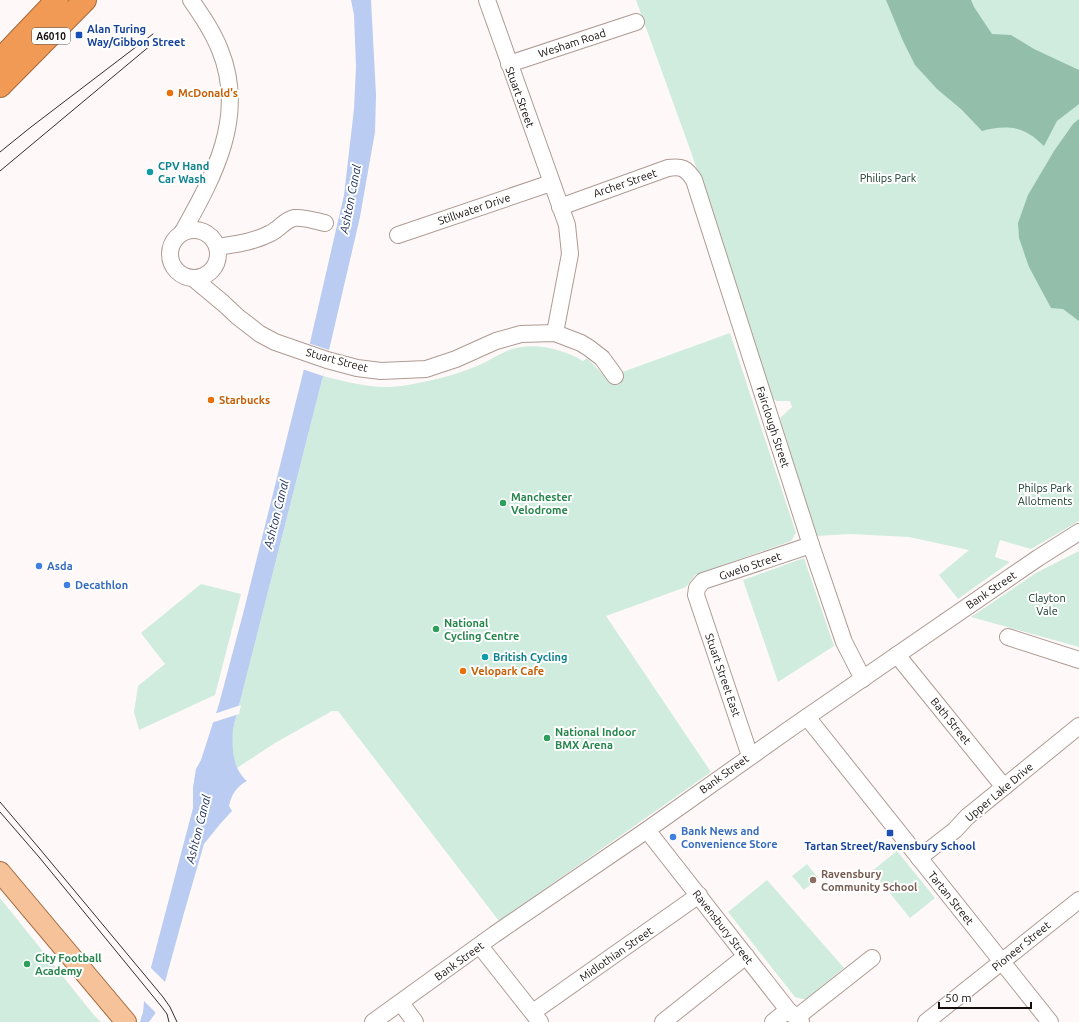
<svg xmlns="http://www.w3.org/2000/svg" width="1079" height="1022" font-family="Ubuntu,sans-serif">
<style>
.green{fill:#cfecde}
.forest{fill:#93bfaa}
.water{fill:#baccf1}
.pier{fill:#fef9f8}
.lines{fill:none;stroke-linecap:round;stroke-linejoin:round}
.minor-casing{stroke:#af9a93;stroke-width:18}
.major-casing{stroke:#a3693c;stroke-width:22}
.highway-casing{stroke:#a3693c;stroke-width:24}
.minor{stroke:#fff;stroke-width:16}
.major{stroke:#f6c29a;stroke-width:20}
.highway{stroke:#f09a56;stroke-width:22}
.tram{stroke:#332d2b;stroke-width:1}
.transit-dot{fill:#1a4fb4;stroke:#fff;stroke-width:1.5}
.food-dot{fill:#e8710a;stroke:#fff;stroke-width:1.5}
.culture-dot{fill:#0f9aa8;stroke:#fff;stroke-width:1.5}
.leisure-dot{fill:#2e9e5b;stroke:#fff;stroke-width:1.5}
.shop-dot{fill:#3f7fe0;stroke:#fff;stroke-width:1.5}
.education-dot{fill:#8d6e63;stroke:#fff;stroke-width:1.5}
.labels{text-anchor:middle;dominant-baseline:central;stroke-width:4;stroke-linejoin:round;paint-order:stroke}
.shield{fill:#fff;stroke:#5b5655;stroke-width:1}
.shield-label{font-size:10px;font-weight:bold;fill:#150e0c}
.transit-label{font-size:11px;font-weight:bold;fill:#164399;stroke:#fff;text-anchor:start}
.street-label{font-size:11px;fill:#150e0c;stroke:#fff}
.food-label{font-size:11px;font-weight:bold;fill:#c56008;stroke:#fff;text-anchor:start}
.culture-label{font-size:11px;font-weight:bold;fill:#0d838f;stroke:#fff;text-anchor:start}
.park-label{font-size:11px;fill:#0b3223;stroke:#fff}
.leisure-label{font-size:11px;font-weight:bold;fill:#27864d;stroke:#fff;text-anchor:start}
.shop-label{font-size:11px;font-weight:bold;fill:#366cbe;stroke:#fff;text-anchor:start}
.education-label{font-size:11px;font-weight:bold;fill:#785e54;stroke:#fff;text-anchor:start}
.water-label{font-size:12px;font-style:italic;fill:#182c59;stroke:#fff}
</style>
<rect width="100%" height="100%" fill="#fef9f8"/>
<g class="green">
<polygon points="636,0 1079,0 1079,521 1031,549 1000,540 995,557 1010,562 958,599 939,575 969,550 909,537 850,534 816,536 780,418 792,407 790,401 777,401 773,399 691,152"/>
<path d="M 730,333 L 796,533 L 791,541 L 695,575 L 686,587 L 606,616 L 711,772 L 499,921 L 338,711 L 332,711 L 275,743 L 237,768 C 232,755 232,743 233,729 L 323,376 C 348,382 374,390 401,386 C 427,382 453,376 477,366 C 490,361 502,351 516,348 C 539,343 564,350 583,361 L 587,358 L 606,378 Z"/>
<polygon points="1079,551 1079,647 971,617 1036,573"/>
<polygon points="804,558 834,646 778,682 743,580"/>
<polygon points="201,584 241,594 215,695 139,730 134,712 138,686 165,664 141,633"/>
<polygon points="897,851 935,898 910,918 872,871"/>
<polygon points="807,864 818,878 804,890 792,876"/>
<polygon points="767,880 844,968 806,999 802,999 795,997 728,912"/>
<polygon points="0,898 93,1014 101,1022 0,1022"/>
</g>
<g class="forest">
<path d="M 886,0 L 971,0 L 974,7 L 992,34 L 1011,35 L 1034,49 L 1079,70 L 1079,104 L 1057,121 L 1044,146 C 1039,142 1035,137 1029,134 C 1015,125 997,127 982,131 L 962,110 L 937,89 L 915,65 L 903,41 Z"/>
<polygon points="1079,119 1079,321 1063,309 1051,308 1029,267 1019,238 1018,223 1028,195 1054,151 1073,124"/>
</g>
<path class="water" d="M 351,0 L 371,0 L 376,95 L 375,132 L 367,177 L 360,217 L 323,376 L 233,729 C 232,748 232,768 247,781 C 237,786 231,795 229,806 L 232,811 L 220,824 L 204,844 L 184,913 L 157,1011 L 149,1022 L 140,1022 L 143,1012 L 145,990 L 193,808 L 193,787 L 196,769 L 201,760 L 219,704 L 244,610 L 303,373 L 344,195 L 354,109 L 356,66 L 354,15 Z"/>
<g class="pier">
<polygon points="308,343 329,350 323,376 302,369"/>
<polygon points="241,705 239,714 211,723 214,714"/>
<polygon points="150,967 167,984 159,1011 157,1014 142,999 143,989"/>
</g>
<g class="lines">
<g class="minor-casing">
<g id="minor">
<polyline points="487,0 567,225 570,254 555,333"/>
<polyline points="509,64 636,22"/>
<path d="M 560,207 L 668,168 C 682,166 686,168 694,180 L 811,545 L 844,642 L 863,679"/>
<circle cx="194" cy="254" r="24"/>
<path d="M 182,233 C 214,176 247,116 220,50 C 213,32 202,16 191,0"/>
<polyline points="398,235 551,183"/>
<path d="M 218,247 C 236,244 254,242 271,233 C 279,229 285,220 294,218 C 304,217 316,221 325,223"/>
<polyline points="193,278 223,303 238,317 260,334 275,342 327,360 357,368 381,371 426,369 456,359 496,341 521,334 555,333 581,343 589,348 602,358 615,376"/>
<polyline points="1008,637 1079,660"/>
<polyline points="897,655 1004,787"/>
<polyline points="807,717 1050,1022"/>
<polyline points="750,756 696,595 697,588 703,581 811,545"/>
<polyline points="647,830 788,1010 801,1022"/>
<polyline points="919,858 955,830 967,817 1079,726"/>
<polyline points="480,946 540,1022"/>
<polyline points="401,1003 415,1022"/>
<polyline points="533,1012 699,895"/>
<polyline points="797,1017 872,958"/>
<polyline points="373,1022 495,934 647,830 791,728 1038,558 1079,532"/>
<polyline points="663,1022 746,956"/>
<polyline points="773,1022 788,1010"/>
<polyline points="926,1022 1079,900"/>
</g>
</g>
<g class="major-casing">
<polyline id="major" points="0,872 126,1022"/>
</g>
<g class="highway-casing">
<g id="highway">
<polyline points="0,60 57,0"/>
<polyline points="0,86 85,0"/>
</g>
</g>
<use href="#minor" class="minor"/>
<use href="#major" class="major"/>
<use href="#highway" class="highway"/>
<g class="tram">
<polyline points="0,152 31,127 153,34"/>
<polyline points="0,171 157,40"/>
<polyline points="0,802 39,848 163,997 170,1007 177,1022"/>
<polyline points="0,812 39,857 161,1006 167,1014 169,1022"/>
</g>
</g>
<g class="transit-dot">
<rect x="75" y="31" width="8" height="8" rx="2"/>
<rect x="886" y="829" width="8" height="8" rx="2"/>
</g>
<g class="food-dot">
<circle cx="170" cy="93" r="4"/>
<circle cx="211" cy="400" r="4"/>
<circle cx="463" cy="671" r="4"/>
</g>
<g class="culture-dot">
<circle cx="150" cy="172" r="4"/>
<circle cx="485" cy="657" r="4"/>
</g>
<g class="leisure-dot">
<circle cx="503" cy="503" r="4"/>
<circle cx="436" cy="629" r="4"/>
<circle cx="547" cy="738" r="4"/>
<circle cx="27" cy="964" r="4"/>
</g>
<g class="shop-dot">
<circle cx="39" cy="566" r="4"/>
<circle cx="67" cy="585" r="4"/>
<circle cx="673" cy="837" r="4"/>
</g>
<circle class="education-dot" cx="813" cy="880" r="4"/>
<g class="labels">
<rect class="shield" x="32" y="28" width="38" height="16" rx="3"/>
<g class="shield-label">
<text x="51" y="36">A6010</text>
</g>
<g class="transit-label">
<text x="87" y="29">Alan Turing<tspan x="87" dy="13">Way/Gibbon Street</tspan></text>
<text x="890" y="846" text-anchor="middle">Tartan Street/Ravensbury School</text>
</g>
<g class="street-label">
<text transform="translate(572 43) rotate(-18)">Wesham Road</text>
<text transform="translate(520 97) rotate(70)">Stuart Street</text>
<text transform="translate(625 183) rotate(-19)">Archer Street</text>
<text transform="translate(474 209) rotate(-19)">Stillwater Drive</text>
<text transform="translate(337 360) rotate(15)">Stuart Street</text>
<text transform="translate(773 427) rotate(72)">Fairclough Street</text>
<text transform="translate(750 566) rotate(-19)">Gwelo Street</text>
<text transform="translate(991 590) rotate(-34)">Bank Street</text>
<text transform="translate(723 675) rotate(71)">Stuart Street East</text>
<text transform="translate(951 721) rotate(51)">Bath Street</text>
<text transform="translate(724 774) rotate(-36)">Bank Street</text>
<text transform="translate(999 792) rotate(-40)">Upper Lake Drive</text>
<text transform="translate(951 898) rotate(51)">Tartan Street</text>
<text transform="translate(723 927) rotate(52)">Ravensbury Street</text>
<text transform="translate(1021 946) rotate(-39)">Pioneer Street</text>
<text transform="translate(616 954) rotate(-35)">Midlothian Street</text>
<text transform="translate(459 961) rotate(-36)">Bank Street</text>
</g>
<g class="food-label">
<text x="178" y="93">McDonald's</text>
<text x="219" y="400">Starbucks</text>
<text x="471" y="671">Velopark Cafe</text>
</g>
<g class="culture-label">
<text x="158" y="166">CPV Hand<tspan x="158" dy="13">Car Wash</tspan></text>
<text x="493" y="657">British Cycling</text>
</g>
<g class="park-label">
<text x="888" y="178">Philips Park</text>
<text x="1045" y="488">Philps Park<tspan x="1045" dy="13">Allotments</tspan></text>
<text x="1047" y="598">Clayton<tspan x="1047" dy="13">Vale</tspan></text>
</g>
<g class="leisure-label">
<text x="511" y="497">Manchester<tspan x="511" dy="13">Velodrome</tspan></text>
<text x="444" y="623">National<tspan x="444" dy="13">Cycling Centre</tspan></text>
<text x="555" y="732">National Indoor<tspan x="555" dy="13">BMX Arena</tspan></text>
<text x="35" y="958">City Football<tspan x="35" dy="13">Academy</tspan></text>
</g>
<g class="shop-label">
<text x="47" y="566">Asda</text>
<text x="75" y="585">Decathlon</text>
<text x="681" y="831">Bank News and<tspan x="681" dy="13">Convenience Store</tspan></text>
</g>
<g class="education-label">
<text x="821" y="874">Ravensbury<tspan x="821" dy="13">Community School</tspan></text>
</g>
<g class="water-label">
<text transform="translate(350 199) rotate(-79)">Ashton Canal</text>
<text transform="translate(276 514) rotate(-76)">Ashton Canal</text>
<text transform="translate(198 829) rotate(-76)">Ashton Canal</text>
</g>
</g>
<path d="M939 1002v6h92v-6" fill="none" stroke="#150e0c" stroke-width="2"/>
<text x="945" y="1002" font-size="12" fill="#150e0c" stroke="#ffffff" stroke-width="3" paint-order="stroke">50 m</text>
</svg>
